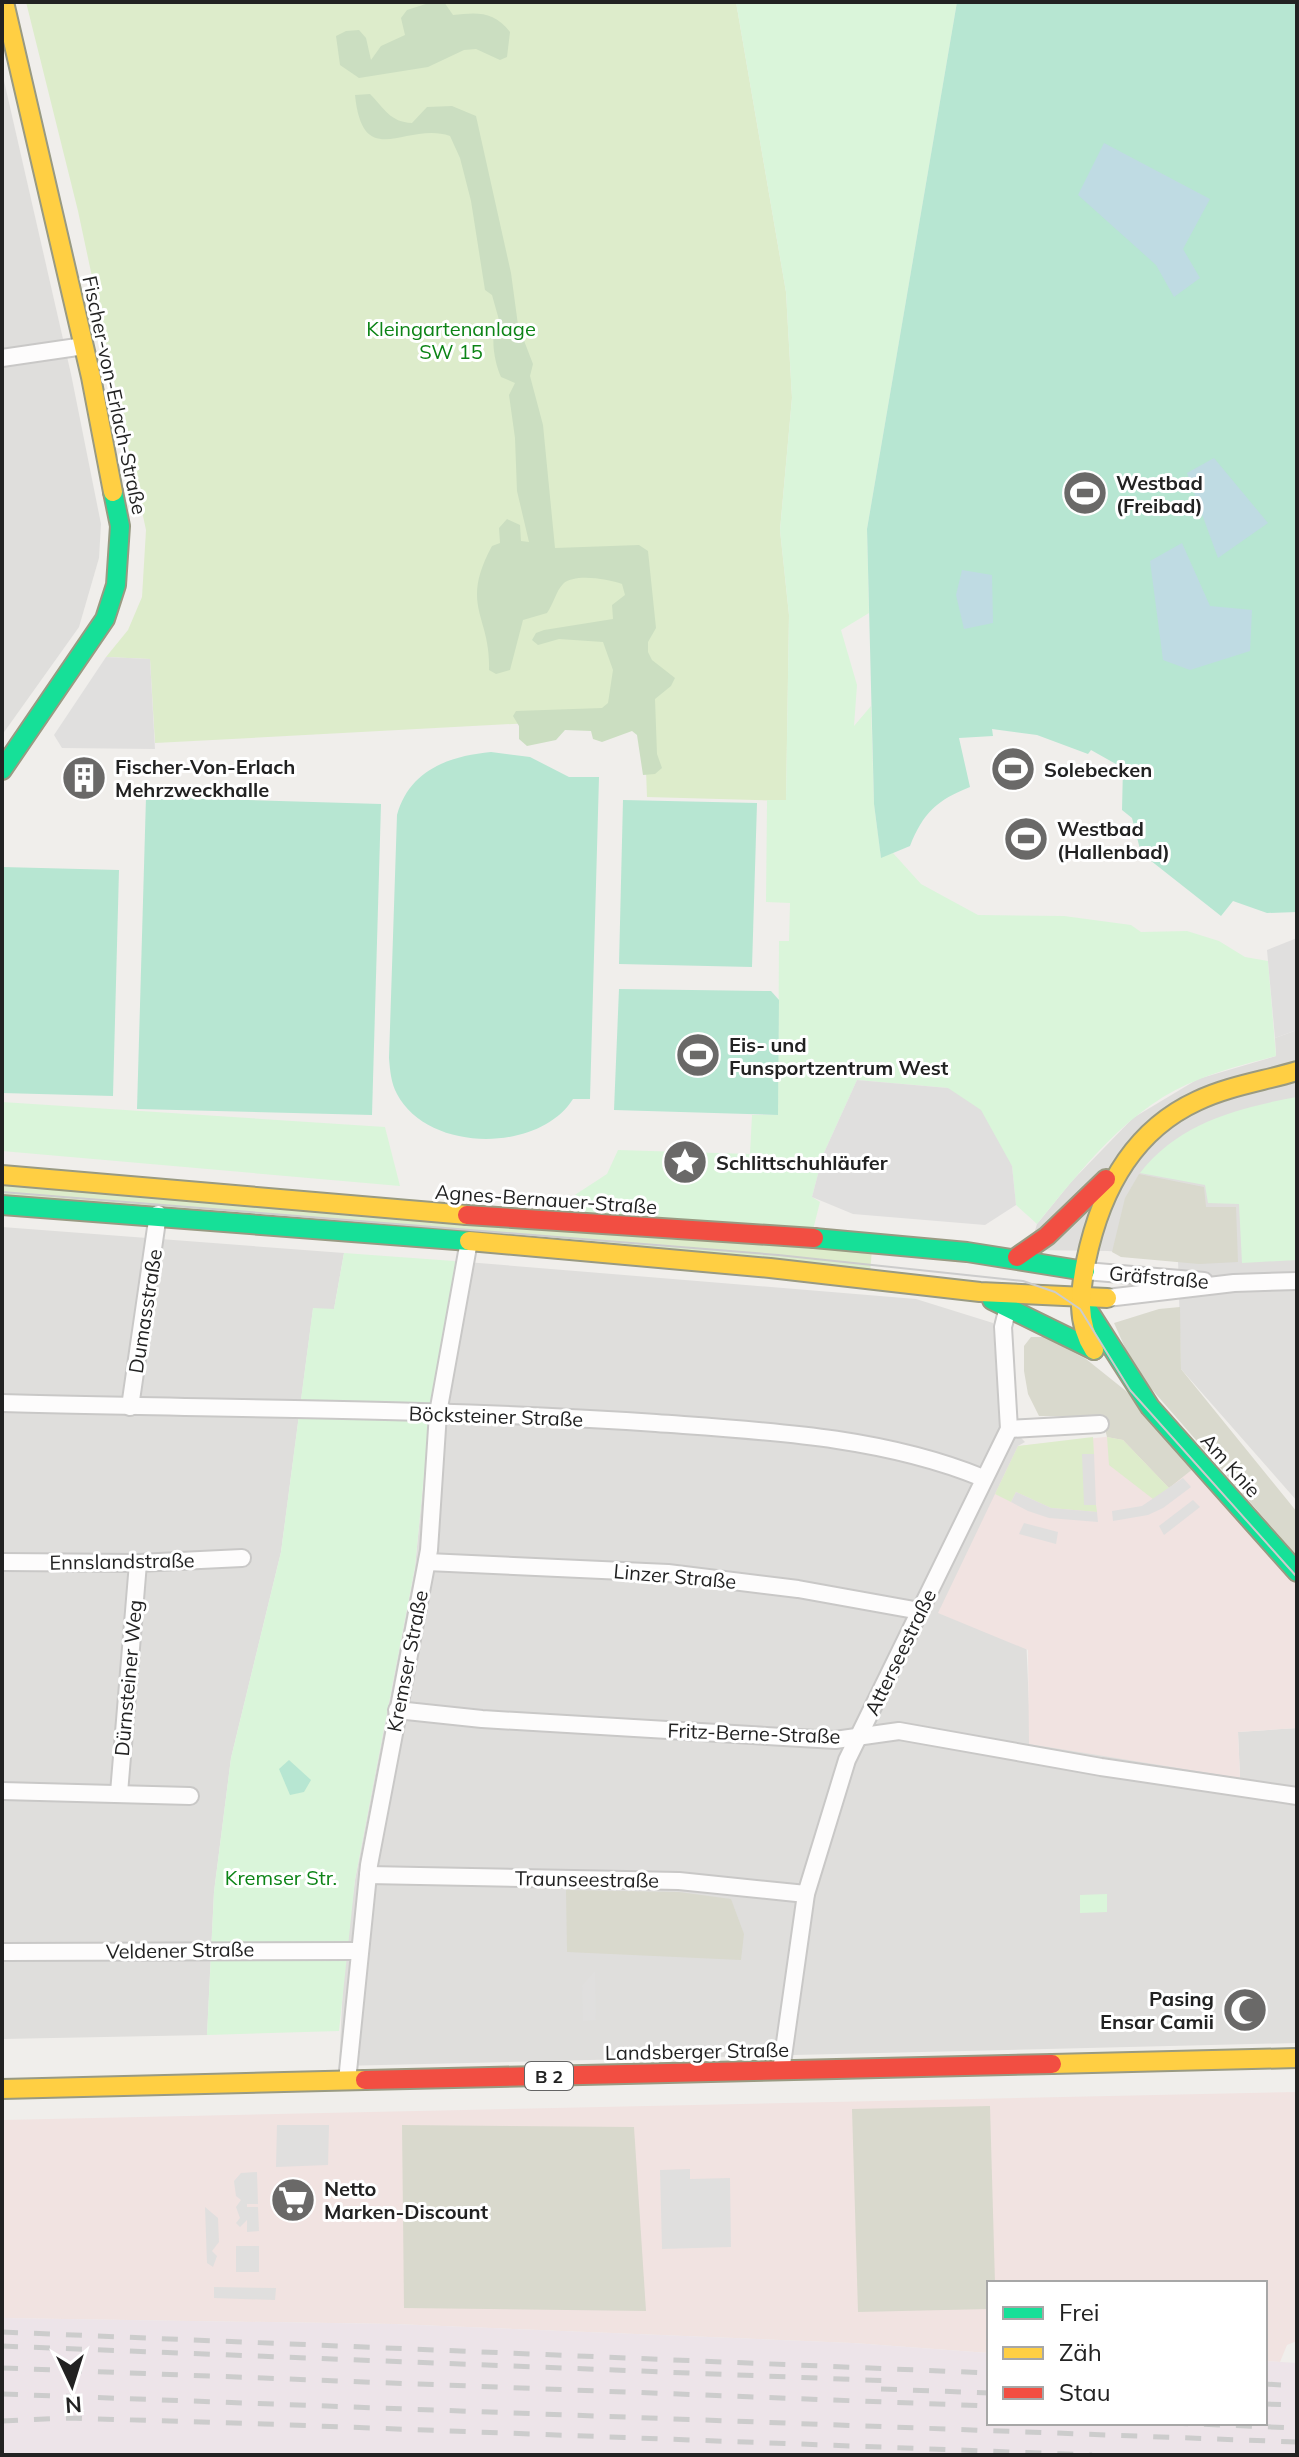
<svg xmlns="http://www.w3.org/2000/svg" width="1299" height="2457" font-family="Mulish,sans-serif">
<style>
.residential{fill:#dfdedc}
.commercial{fill:#f1e3e1}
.industrial{fill:#ede4e9}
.construction{fill:#d9d9cd}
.grass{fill:#ddeccb}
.forest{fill:#cbdec1}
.park{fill:#daf5da}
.pitch{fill:#b7e6d2}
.parking{fill:#e0dfde}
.water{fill:#bfdbe3}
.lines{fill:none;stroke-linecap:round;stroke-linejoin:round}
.street-casing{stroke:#c9c8c7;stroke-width:20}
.fast-casing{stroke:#999a82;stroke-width:22}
.slow-casing{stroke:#999a82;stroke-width:22}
.jam-casing{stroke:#999a82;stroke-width:22}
.street{stroke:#fdfcfc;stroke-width:16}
.fast{stroke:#16e098;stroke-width:18}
.slow{stroke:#ffcf43;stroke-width:18}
.jam{stroke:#f24e42;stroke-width:18}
.tram{stroke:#ccc;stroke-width:2}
.rail{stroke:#ccc;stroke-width:5;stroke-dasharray:16 16;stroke-linecap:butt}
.labels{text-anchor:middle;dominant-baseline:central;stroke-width:6;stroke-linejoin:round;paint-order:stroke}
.shield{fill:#fff;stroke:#646464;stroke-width:2}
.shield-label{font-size:18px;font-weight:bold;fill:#222}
.park-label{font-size:20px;fill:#0c8416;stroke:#fff}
.street-label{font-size:20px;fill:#222;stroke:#fff}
.poi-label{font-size:20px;font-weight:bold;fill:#222;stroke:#fff;text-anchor:start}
</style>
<rect width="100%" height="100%" fill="#f0eeeb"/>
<g class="residential">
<polygon points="2,72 71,374 101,524 99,558 79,627 2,735"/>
<polygon points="1297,1030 1297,1501 1181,1369 1178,1258 1108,1251 1029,1250 1037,1224 1071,1182 1133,1118 1198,1079 1276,1056 1275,1038"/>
<polygon points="2,1227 344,1253 334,1309 313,1309 281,1552 231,1758 214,1892 207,2035 2,2039"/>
<polygon points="454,1261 916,1299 993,1323 999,1415 1025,1442 1018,1446 1029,1706 1240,1777 1238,1732 1297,1728 1297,2043 339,2066 344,1965 355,1880 415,1567 430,1414 459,1266"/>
</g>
<g class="commercial">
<polygon points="1163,1431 1297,1582 1297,1728 1238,1732 1240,1778 1029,1744 1028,1650 938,1613 1018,1446"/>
<polygon points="1297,2092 1297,2341 1287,2345 1280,2362 1265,2361 1265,2283 989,2283 989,2353 853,2343 394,2324 2,2318 2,2120"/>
</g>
<polygon class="industrial" points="2,2318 394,2324 853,2343 989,2353 989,2423 1265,2423 1265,2361 1297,2363 1297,2455 2,2455"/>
<g class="construction">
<polygon points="1139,1174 1204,1187 1206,1207 1236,1207 1238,1262 1199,1264 1121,1257 1112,1252 1125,1198"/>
<polygon points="1180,1307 1181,1369 1297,1512 1297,1556 1135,1370 1114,1323 1159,1309"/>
<polygon points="1031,1337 1044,1337 1086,1359 1126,1391 1194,1468 1169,1488 1123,1440 1107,1437 1102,1417 1039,1416 1028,1394 1024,1371 1024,1346"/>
<polygon points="566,1890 679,1892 731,1899 744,1934 741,1960 567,1952"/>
<polygon points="990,2106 995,2283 989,2283 989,2309 858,2312 852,2109"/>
<polygon points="402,2125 634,2127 646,2311 404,2308"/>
</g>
<g class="grass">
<polygon points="26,2 736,2 786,292 792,398 780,530 789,615 786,801 647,797 644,717 155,743 150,659 106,657 128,630 142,597 146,530 78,211"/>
<polygon points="2,1181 872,1248 870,1275 2,1200"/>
<polygon points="1093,1437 1094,1454 1083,1454 1085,1505 1096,1505 1097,1512 1051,1508 1016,1492 1011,1502 995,1494 1018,1446"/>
<polygon points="1107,1437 1123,1440 1169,1488 1153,1499 1109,1465"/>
</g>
<g class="forest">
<path d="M 432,2 L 444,2 L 453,15 C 477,12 494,11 510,32 L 507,57 L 500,60 L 476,49 L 464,50 L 428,67 L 359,78 L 340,65 L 336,36 L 346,31 L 359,30 L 366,38 L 371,60 L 381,46 L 405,35 L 401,18 L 407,10 Z"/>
<path d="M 370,94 C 385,109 390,122 412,123 L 427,107 L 452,106 L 476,116 L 511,273 L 518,325 L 533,364 L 530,376 L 543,425 L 555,548 L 639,545 L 648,551 L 656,628 L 648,642 L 648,652 L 652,660 L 675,678 L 671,686 L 655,699 L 657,754 L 662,768 L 655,774 L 643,775 L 637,735 L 632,731 L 602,742 L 593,739 L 591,731 L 565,730 L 556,740 L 527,746 L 519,739 L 519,726 L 513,716 L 516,711 L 602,708 L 608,703 L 613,670 L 603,642 L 559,639 L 538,645 L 532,640 L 536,633 L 544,630 L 613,619 L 612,605 L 625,595 L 622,584 C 608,579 574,573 563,584 C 556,591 553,605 547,613 L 523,620 L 510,670 L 496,674 L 489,670 C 491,615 459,607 492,546 L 500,543 L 499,528 L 507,519 L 520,525 L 521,541 L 529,542 L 517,491 L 515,438 L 509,395 L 515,383 L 501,377 C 494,361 489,334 499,320 L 492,295 L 485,290 L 471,201 L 460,158 L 450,136 C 406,121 363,173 355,95 Z"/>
</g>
<g class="park">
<path d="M 736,2 L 957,2 L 867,529 L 869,613 L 841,630 L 857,685 L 854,726 L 871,706 L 874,804 L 881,857 L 893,853 L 921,884 L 978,915 L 1064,916 L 1131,925 L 1141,932 L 1187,931 L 1219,941 L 1245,957 L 1268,961 L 1276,1056 C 1251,1063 1225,1069 1200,1079 C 1131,1104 1082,1169 1037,1224 L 1016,1205 L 1012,1166 L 948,1088 L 857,1080 L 823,1155 L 812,1197 L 820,1202 L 812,1234 L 549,1219 L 564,1202 L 607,1174 L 618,1150 L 750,1154 L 752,1115 L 778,1115 L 779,941 L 789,941 L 790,903 L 766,902 L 767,800 L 786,800 L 789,615 L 780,530 L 792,398 L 786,292 Z"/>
<path d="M 1297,1097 L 1297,1260 L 1242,1263 L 1239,1204 L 1208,1203 L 1205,1185 L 1140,1173 C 1179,1123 1237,1108 1297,1097 Z"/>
<polygon points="2,1102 385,1127 400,1186 2,1151"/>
<polygon points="344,1253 454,1261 459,1266 430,1414 415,1567 355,1880 339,2031 207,2035 214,1892 231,1758 281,1552 313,1308 334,1309"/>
<polygon points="1107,1894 1107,1912 1080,1913 1080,1895"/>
</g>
<g class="pitch">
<path d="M 957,2 L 1297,2 L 1297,912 L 1267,913 L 1233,901 L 1221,916 L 1141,853 L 1132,818 L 1122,810 L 1123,768 L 1091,750 L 1088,754 L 1037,735 L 992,729 L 993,736 L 959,738 L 970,787 C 937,800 923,813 910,846 L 881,858 L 874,804 L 867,529 Z"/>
<path d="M 491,752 L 530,757 L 569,777 L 599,777 L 590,1099 L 573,1099 C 539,1153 428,1153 397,1094 C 391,1083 390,1070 389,1058 L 397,815 C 409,771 448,756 491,752 Z"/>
<polygon points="146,797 381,804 372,1115 137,1109"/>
<polygon points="623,800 757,803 752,967 619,964"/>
<polygon points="2,867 119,870 113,1096 2,1093"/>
<polygon points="619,989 771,991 779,1000 778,1115 614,1110"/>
<polygon points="289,1760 311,1780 304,1792 290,1795 279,1769"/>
</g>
<g class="parking">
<polygon points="106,657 150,659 155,749 62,748 54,735"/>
<polygon points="1297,938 1297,1030 1275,1038 1267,950"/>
<polygon points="857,1080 948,1088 981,1110 1012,1166 1016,1205 985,1225 853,1214 812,1197 823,1155"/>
<polygon points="1082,1454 1094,1454 1096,1505 1084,1505"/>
<polygon points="1183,1478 1191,1487 1163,1508 1148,1515 1113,1521 1112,1511 1142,1506"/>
<polygon points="1016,1492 1051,1508 1097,1512 1098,1522 1049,1518 1028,1511 1011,1502"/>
<polygon points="1193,1500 1200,1507 1164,1535 1159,1526"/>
<polygon points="1024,1523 1058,1532 1056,1544 1019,1534"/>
<polygon points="595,1971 596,2020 583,2021 582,1986"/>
<polygon points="277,2125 329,2125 328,2165 276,2167"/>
<polygon points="690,2169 690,2179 730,2178 731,2247 662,2249 660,2170"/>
<polygon points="257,2172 258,2204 247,2204 247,2207 258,2207 259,2231 247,2232 247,2220 240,2227 236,2223 240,2218 236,2207 241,2200 236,2196 234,2181 241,2173"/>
<polygon points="205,2207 218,2218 219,2242 212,2251 217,2256 213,2267 207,2263"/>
<rect x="236" y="2246" width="23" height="26"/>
<polygon points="214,2287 276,2288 275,2300 214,2298"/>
</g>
<g class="water">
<polygon points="1104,143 1210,199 1183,249 1200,278 1174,297 1156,265 1078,195"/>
<polygon points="1214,458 1268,523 1218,558 1187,473"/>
<polygon points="1182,543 1210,606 1252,610 1250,651 1190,670 1163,660 1150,561"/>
<polygon points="962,570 992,575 993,623 964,629 956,595"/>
<polygon points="1021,752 1028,758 1029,785 1023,786 1015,772 997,771 996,762 1001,757 1009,758"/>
</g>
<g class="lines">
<g class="street-casing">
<g id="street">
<polyline points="2,358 84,346"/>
<polyline points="1085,1271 1204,1281"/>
<polyline points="1107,1298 1234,1283 1297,1281"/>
<path d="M 2,1403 C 220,1409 439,1408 656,1423 C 765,1431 881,1436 983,1478"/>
<polyline points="130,1407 158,1214"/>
<polyline points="1009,1429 1100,1424"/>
<polyline points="2,1562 138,1563 242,1558"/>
<polyline points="427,1562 668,1573 798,1589 920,1611"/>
<polyline points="397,1710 482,1719 835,1740 899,1731 1101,1767 1297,1796"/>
<polyline points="2,1791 190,1796"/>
<polyline points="119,1793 138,1563"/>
<polyline points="368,1875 679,1881 806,1894"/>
<polyline points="2,1952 358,1951"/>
<polyline points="781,2071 806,1894 847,1760 1009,1429 1003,1327 1008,1307"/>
<polyline points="347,2081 369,1865 429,1550 438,1413 469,1241"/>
</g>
</g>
<g class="fast-casing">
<g id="fast">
<polyline points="2,770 105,619 116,585 120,526 113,492"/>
<polyline points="2,1205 469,1241"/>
<polyline points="814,1238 967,1252 1085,1271"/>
<polyline points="1081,1299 1150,1407 1297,1572"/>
<polyline points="992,1300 1094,1350"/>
</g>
</g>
<g class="slow-casing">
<g id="slow">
<polyline points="4,2 91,377 113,492"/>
<polyline points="2,1175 467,1215"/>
<polyline points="469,1241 770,1268 980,1292 1107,1298"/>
<path d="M 1094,1350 C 1076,1322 1080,1292 1086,1261 C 1100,1193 1132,1131 1197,1101 C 1228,1086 1264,1081 1297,1071"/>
<polyline points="1052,2064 1297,2058"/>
<polyline points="2,2089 365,2080"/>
</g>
</g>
<g class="jam-casing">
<g id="jam">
<polyline points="467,1215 814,1238"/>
<polyline points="1017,1257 1047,1236 1106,1179"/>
<polyline points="365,2080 1052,2064"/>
</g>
</g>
<use href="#street" class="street"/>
<use href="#fast" class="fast"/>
<use href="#slow" class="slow"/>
<use href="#jam" class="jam"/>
<polyline class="tram" points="2,1192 778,1255 1023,1281 1055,1292 1080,1309 1130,1390 1297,1577"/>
<g class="rail">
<polyline points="2,2332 989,2373"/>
<polyline points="2,2346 893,2381"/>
<polyline points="2,2368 989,2406"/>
<polyline points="1265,2384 1297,2386"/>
<polyline points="881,2389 989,2393"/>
<polyline points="2,2394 1297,2442"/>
<polyline points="1265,2404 1297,2405"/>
<polyline points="2,2421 69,2418 264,2424 1092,2455"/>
<polyline points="1172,2423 1297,2428"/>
</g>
</g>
<defs>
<g id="stadium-disc" transform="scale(2.3)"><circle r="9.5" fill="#6a6968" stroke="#fff"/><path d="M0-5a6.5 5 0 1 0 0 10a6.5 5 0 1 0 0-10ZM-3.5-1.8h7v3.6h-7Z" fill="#fff"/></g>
<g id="building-disc" transform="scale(2.3)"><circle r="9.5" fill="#6a6968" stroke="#fff"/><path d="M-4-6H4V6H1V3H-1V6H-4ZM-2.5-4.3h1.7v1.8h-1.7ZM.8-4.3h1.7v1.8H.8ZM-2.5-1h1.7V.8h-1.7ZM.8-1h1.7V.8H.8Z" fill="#fff"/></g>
<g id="sight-disc" transform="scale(2.3)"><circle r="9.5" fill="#6a6968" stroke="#fff"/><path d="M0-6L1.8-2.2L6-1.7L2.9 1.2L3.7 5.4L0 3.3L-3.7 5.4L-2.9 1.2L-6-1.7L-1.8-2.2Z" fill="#fff"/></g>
<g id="mosque-disc" transform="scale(2.3)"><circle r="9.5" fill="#6a6968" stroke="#fff"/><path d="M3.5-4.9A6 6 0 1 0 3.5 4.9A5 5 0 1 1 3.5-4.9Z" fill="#fff"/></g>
<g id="supermarket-disc" transform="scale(2.3)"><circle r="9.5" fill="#6a6968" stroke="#fff"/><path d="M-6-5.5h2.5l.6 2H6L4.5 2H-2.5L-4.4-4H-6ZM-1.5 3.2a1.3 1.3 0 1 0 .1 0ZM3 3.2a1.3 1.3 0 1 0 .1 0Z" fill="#fff"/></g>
</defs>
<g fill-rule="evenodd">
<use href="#stadium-disc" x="1085" y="493"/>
<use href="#stadium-disc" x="1013" y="769"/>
<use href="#building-disc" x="84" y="778"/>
<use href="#stadium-disc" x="1026" y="839"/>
<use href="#stadium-disc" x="698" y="1055"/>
<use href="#sight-disc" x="685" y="1162"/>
<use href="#mosque-disc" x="1245" y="2010"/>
<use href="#supermarket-disc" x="293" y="2200"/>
</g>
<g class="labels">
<rect class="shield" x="525" y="2062" width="48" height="28" rx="6"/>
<g class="shield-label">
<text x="549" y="2076">B 2</text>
</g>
<g class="park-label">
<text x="451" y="328">Kleingartenanlage<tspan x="451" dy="23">SW 15</tspan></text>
<text x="281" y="1877">Kremser Str.</text>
</g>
<g class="street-label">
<text transform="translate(115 395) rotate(78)">Fischer-von-Erlach-Straße</text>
<text transform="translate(546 1199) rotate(4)">Agnes-Bernauer-Straße</text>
<text transform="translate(1159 1277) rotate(5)">Gräfstraße</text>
<text transform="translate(145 1311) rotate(-81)">Dumasstraße</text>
<text transform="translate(496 1416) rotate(2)">Böcksteiner Straße</text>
<text transform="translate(1231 1465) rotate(48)">Am Knie</text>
<text transform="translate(122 1561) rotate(-1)">Ennslandstraße</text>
<text transform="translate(675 1576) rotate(5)">Linzer Straße</text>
<text transform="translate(900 1652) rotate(-64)">Atterseestraße</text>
<text transform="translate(407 1661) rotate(-79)">Kremser Straße</text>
<text transform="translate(128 1678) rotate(-85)">Dürnsteiner Weg</text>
<text transform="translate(754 1733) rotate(2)">Fritz-Berne-Straße</text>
<text transform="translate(587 1879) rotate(1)">Traunseestraße</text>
<text transform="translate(180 1950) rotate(-1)">Veldener Straße</text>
<text transform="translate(697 2051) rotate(-1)">Landsberger Straße</text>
</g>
<g class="poi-label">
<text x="1116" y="482">Westbad<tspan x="1116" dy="23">(Freibad)</tspan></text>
<text x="115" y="766">Fischer-Von-Erlach<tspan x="115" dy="23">Mehrzweckhalle</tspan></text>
<text x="1044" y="769">Solebecken</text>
<text x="1057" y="828">Westbad<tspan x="1057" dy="23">(Hallenbad)</tspan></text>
<text x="729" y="1044">Eis- und<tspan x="729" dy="23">Funsportzentrum West</tspan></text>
<text x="716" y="1162">Schlittschuhläufer</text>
<text x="1214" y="1998" text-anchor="end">Pasing<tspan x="1214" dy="23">Ensar Camii</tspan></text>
<text x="324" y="2188">Netto<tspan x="324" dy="23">Marken-Discount</tspan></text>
</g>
</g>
<rect width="1299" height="2457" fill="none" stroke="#222222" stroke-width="8"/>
<rect x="987" y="2281" width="280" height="144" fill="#ffffff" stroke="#a7a7a7" stroke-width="2"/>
<rect x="1003" y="2307" width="40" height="12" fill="#16e098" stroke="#a7a7a7" stroke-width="2"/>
<text x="1059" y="2321" font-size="24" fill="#222222">Frei</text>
<rect x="1003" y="2347" width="40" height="12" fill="#ffcf43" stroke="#a7a7a7" stroke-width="2"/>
<text x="1059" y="2361" font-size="24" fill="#222222">Zäh</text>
<rect x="1003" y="2387" width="40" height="12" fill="#f24e42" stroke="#a7a7a7" stroke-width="2"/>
<text x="1059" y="2401" font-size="24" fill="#222222">Stau</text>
<g transform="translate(72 2385) rotate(176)" stroke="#ffffff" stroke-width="6" paint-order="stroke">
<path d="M0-6L14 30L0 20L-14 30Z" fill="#222222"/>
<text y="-12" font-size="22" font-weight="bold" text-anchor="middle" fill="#222222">N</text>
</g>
</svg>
